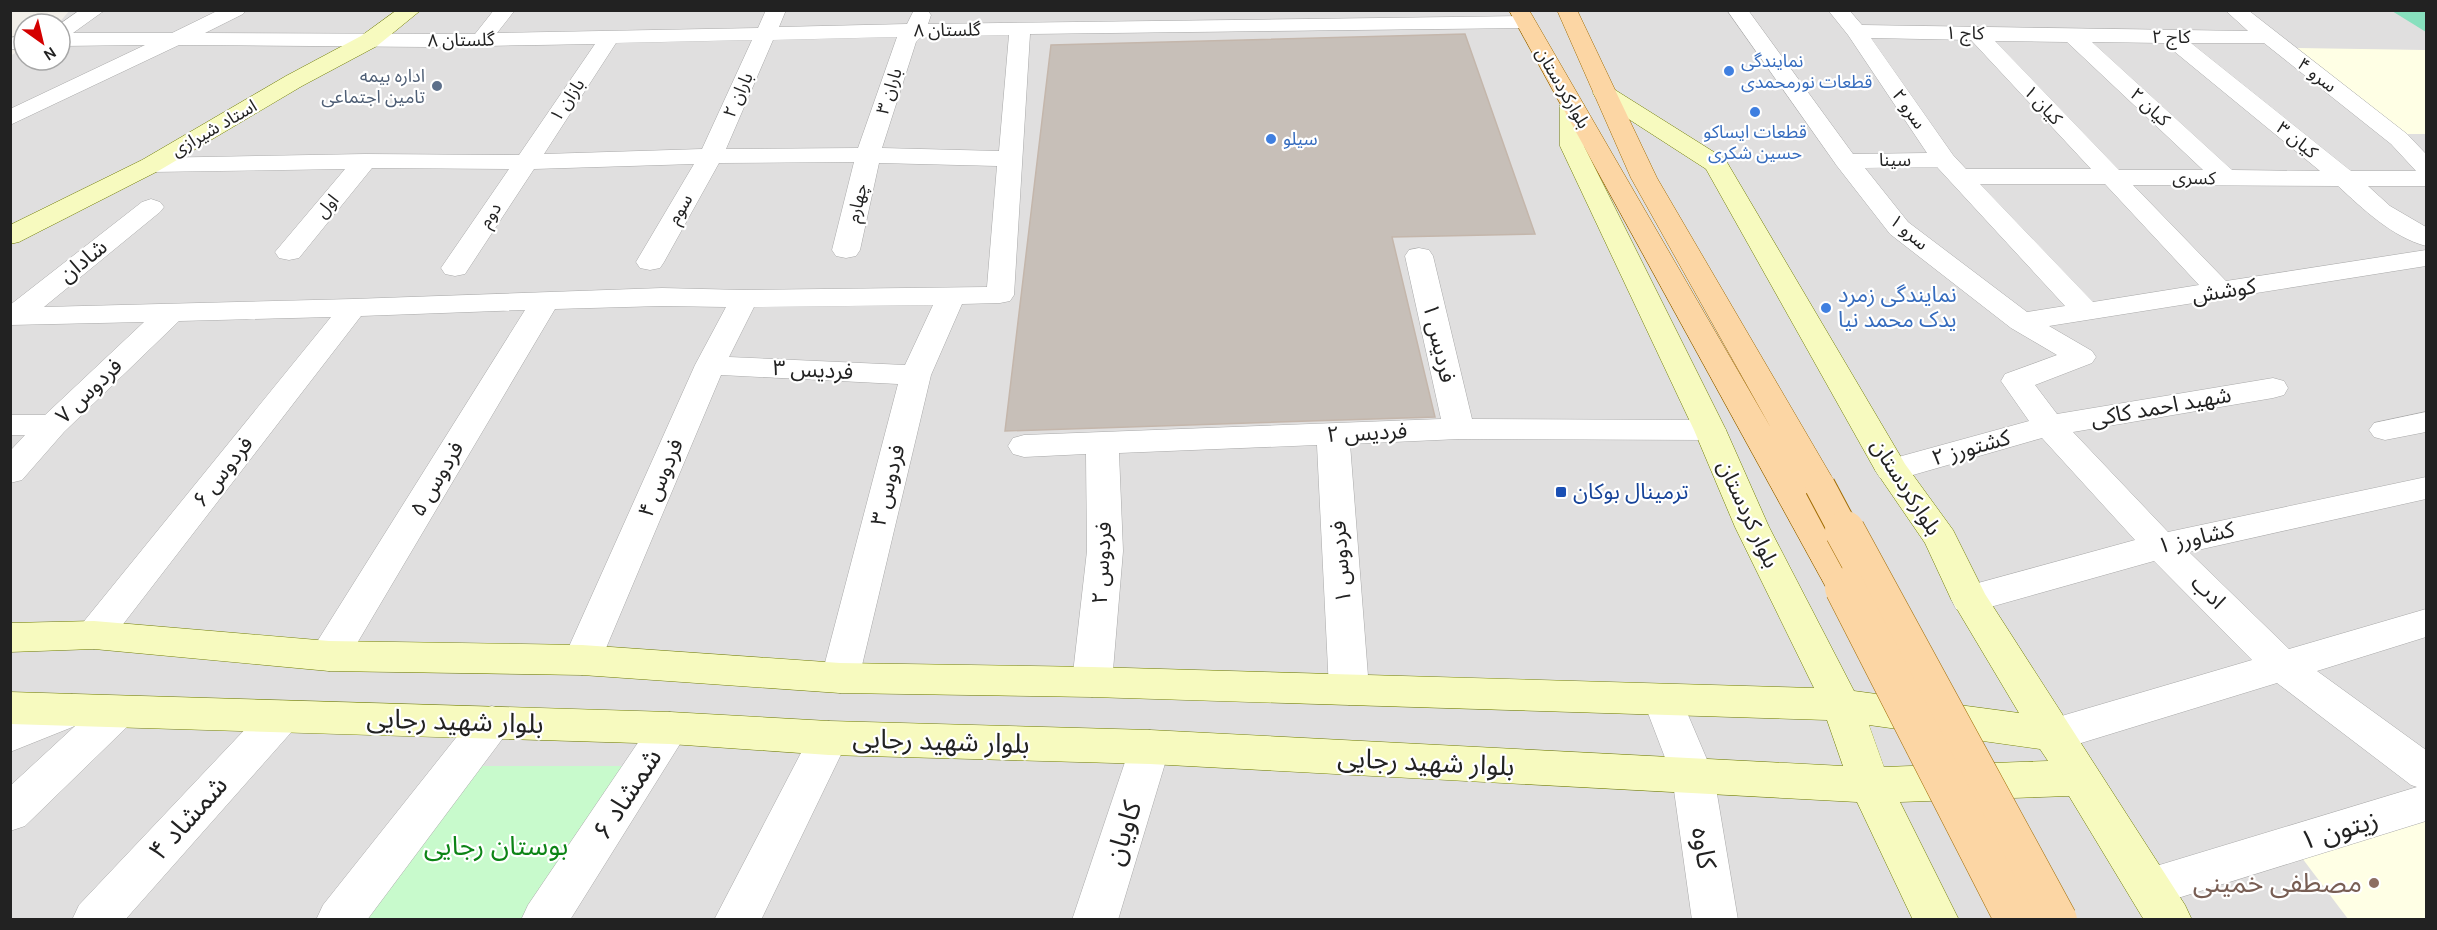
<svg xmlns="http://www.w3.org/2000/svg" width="2437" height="930" font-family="Karla,'Noto Sans Arabic',sans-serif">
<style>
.residential{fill:#e0dfdf}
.education{fill:#ffffe5}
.park{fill:#c8facc}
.pitch{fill:#88e0be}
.building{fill:#c7bfb8;stroke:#c4b6ab;stroke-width:1.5}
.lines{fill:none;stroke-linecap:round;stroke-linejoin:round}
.street-casing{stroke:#a9a9a9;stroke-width:1}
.secondary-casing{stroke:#707d05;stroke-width:1}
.primary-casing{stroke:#a06b00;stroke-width:1}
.street{fill:#fff;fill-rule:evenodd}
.secondary{fill:#f7fabf;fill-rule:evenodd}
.primary{fill:#fcd6a4;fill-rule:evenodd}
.primary-bridge-far1-casing{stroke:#a06b00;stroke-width:32;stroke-linecap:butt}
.primary-bridge-casing{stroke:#a06b00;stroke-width:41;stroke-linecap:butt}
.primary-bridge-far1{stroke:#fcd6a4;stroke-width:30}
.primary-bridge{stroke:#fcd6a4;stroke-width:40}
.shop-dot{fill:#3f7fe0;stroke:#fff;stroke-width:2}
.service-dot{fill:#5c6f8a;stroke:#fff;stroke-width:2}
.transit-dot{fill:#1a4fb4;stroke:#fff;stroke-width:2}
.education-dot{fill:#8d6e63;stroke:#fff;stroke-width:2}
.labels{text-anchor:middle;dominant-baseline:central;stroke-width:4.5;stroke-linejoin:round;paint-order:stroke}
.far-street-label{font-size:18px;fill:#222;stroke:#fff}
.far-shop-label{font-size:18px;fill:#366cbe;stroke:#fff;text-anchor:start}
.far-service-label{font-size:18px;fill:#4e5e75;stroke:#fff;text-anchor:end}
.street-label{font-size:22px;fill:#222;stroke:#fff}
.shop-label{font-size:22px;fill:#366cbe;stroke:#fff;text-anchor:start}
.transit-label{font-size:22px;fill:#164399;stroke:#fff;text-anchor:start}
.near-street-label{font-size:27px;fill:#222;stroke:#fff}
.near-park-label{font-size:27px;fill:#0c8416;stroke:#fff}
.near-education-label{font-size:27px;fill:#785e54;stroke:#fff;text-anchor:end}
</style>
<rect width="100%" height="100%" fill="#f2efe9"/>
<polygon class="residential" points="70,10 2426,11 2426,919 11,919 10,56 24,48 24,60 60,60 60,24 58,24"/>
<g class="education">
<polygon points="2297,48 2426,50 2426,134 2406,134"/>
<polygon points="2426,803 2426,919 2348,919 2293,846"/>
</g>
<polygon class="park" points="472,766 630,766 529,919 356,920"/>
<polygon class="pitch" points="2392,11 2426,11 2426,32"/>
<polygon class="building" points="1465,34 1535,234 1392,237 1435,417 1005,431 1051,45"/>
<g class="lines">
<g class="street-casing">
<g id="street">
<path d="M 80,10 L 105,10 L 73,33 L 172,33 L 219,10 L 246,10 L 243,14 L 205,33 L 475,34 L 494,10 L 515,10 L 497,33 L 758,28 L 766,10 L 786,10 L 779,27 L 907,24 L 914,10 L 928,11 L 931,15 L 928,24 L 1525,16 L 1532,18 L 1535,22 L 1532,26 L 1525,28 L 1030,34 L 1014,295 L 1010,301 L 1000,303 L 962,304 L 931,375 L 859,678 L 854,689 L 840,693 L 826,689 L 821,678 L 898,384 L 721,375 L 601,660 L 596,671 L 582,675 L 568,671 L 563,660 L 695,365 L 726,307 L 662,306 L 555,309 L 343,667 L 329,671 L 315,667 L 310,656 L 315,645 L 525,310 L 361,316 L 107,645 L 94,649 L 81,645 L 75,635 L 81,625 L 331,317 L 179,321 L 64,432 L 22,480 L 10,483 L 10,451 L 25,435 L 10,435 L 10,415 L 45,415 L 144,322 L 10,325 L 10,305 L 142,202 L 151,199 L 160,202 L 164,207 L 160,212 L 44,307 L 353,299 L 662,288 L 744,290 L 987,287 L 997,166 L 879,163 L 860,250 L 856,256 L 846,258 L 836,256 L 832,250 L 854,162 L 719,163 L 664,262 L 660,268 L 650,270 L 640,268 L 636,262 L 694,164 L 534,169 L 465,274 L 455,276 L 445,274 L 441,268 L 509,169 L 372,168 L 299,258 L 289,260 L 279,258 L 275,252 L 345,169 L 151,172 L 142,170 L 139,165 L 142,160 L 151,158 L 365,154 L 519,155 L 595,44 L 428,47 L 179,45 L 10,125 L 10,109 L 145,45 L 60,46 L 60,24 ZM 1009,35 L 999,151 L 882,148 L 916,42 L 921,37 ZM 897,37 L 858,148 L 726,149 L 773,40 ZM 752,40 L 702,149 L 544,154 L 616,43 ZM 933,305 L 905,365 L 729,357 L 754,307 Z"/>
<path d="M 1727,10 L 1748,10 L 1853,154 L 1927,153 L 1848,35 L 1828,10 L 1849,10 L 1862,25 L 2248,31 L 2225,10 L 2248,10 L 2407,134 L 2426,154 L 2426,186 L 2368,186 L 2390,206 L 2426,227 L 2426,246 C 2392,237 2363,209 2338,186 L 2133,185 L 2226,281 L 2426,250 L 2426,266 L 2049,326 L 2092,351 L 2096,357 L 2092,363 L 2035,385 L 2057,414 L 2273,378 L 2284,381 L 2288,388 L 2284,395 L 2273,398 L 2073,432 L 2168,532 L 2426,477 L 2426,499 L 2189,552 L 2289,649 L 2426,609 L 2426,637 L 2317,671 L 2426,750 L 2426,821 L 2149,907 L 2133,901 L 2127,887 L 2133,873 L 2417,787 L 2411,785 L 2277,683 L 2055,751 L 2041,746 L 2035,734 L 2041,722 L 2252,660 L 2154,561 L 1969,613 L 1956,609 L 1951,599 L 1956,589 L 2135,540 L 2042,438 L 1892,481 L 1880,478 L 1875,470 L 1880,462 L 2029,421 L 2001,381 L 2005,374 L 2057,355 L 2011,328 L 1890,234 L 1837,166 ZM 1871,38 L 1971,40 L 2091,169 L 1966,169 L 1953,155 ZM 1995,41 L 2067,42 L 2203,170 L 2119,170 ZM 2092,42 L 2164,43 L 2320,171 L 2232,170 ZM 2191,43 L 2264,43 L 2391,144 L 2416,171 L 2351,171 ZM 1937,167 L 2065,306 L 2027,312 L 1908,222 L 1865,168 ZM 1980,184 L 2105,184 L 2199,285 L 2093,302 Z"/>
<polygon points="24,35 24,47 10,50 10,38"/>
<polygon points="1419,248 1429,250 1433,256 1472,419 1710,420 1721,423 1726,430 1721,437 1710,440 1459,439 1350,444 1369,689 1363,700 1349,705 1335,700 1329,689 1317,445 1119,453 1123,551 1112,682 1106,693 1092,697 1078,693 1072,682 1087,551 1086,454 1024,457 1013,454 1008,446 1013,438 1024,435 1441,419 1405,256 1409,250"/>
<polygon points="2426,412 2426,432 2385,440 2374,437 2369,430 2374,423"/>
<polygon points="1663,684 1677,689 1714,776 1738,920 1692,920 1672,776 1643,700 1649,689"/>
<path d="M 72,694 L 86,699 L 91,711 C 106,698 111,694 131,701 L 137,712 L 131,723 L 25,826 L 10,831 L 10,786 L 75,726 L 10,752 L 10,718 Z"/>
<polygon points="281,701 295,706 301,717 295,728 125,920 72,920 79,905 267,706"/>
<polygon points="492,706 506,710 512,722 506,734 367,920 316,920 323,905 478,710"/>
<polygon points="670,712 684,716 690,728 570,920 521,920 528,905 656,716"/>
<polygon points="829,721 843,726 849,738 761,920 714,920 815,726"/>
<polygon points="1150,730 1164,735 1170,747 1118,920 1072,920 1130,747 1136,735"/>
</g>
</g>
<g class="secondary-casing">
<g id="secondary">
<polygon points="397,10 421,10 377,46 302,86 160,170 19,242 10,244 10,225 142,160 286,76 361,36"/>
<path d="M 1604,86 L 1612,88 L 1725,159 L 1905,464 L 1953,530 L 1985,594 L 2185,905 L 2192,920 L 2144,920 L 2069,796 L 1900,802 L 1959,920 L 1913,920 L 1857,802 L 1150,764 L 829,755 L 670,744 L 10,724 L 10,692 L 670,712 L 829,721 L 1150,730 L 1843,766 L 1827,720 L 1092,697 L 840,693 L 582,675 L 329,671 L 94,649 L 10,652 L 10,623 L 94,621 L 329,641 L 582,645 L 840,663 L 1092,667 L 1814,688 L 1735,527 L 1694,430 L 1560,146 L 1560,105 L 1564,100 L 1572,98 L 1580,100 L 1584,105 L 1584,146 L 1726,430 L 1769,527 L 1854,691 L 2019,713 L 1951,599 L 1925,543 L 1875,470 L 1706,169 L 1596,98 L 1593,93 L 1596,88 ZM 1869,725 L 2040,749 L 2048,761 L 1884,767 Z"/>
</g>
</g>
<g class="primary-casing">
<polygon id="primary" points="1509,10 1529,10 1771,428 1631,178 1557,10 1577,10 1657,178 1837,486 1832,494 1820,497 1809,494 1863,588 1858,598 1845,601 1832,598"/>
</g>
<use href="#street" class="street"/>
<use href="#secondary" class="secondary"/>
<use href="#primary" class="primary"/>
<g class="primary-bridge-far1-casing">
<polyline id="primary-bridge-far1" points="1820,486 1845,533"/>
</g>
<g class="primary-bridge-casing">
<g id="primary-bridge">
<polyline points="1845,531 2057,920"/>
<polyline points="1845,588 2015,920"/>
</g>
</g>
<use href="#primary-bridge-far1" class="primary-bridge-far1"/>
<use href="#primary-bridge" class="primary-bridge"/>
</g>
<g class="shop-dot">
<circle cx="1729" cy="71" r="6"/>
<circle cx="1755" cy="112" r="6"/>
<circle cx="1271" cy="139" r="6"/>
<circle cx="1826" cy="308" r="6"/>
</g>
<circle class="service-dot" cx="437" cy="86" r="6"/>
<rect class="transit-dot" x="1555" y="486" width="12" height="12" rx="3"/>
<circle class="education-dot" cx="2374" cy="883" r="6"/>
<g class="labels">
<g class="far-street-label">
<text transform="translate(947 30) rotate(-1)">گلستان ۸</text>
<text transform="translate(1965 33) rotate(1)">کاج ۱</text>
<text x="2171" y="37">کاج ۲</text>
<text transform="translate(461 40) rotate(-1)">گلستان ۸</text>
<text transform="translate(2317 75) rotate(38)">سرو ۴</text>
<text transform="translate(1563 88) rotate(60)">بلوارکردستان</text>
<text transform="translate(889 91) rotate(-72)">باران ۳</text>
<text transform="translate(738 95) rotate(-66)">باران ۲</text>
<text transform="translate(567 100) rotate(-56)">بازان ۱</text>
<text transform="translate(2043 105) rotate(47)">کیان ۱</text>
<text transform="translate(2150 107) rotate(43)">کیان ۲</text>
<text transform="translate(1909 109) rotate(55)">سرو ۲</text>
<text transform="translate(214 128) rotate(-30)">استاد شیرازی</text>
<text transform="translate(2297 140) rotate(39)">کیان ۳</text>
<text x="1895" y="160">سینا</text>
<text transform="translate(2194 178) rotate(1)">کسری</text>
<text transform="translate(857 203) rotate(-77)">چهارم</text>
<text transform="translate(327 206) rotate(-50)">اول</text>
<text transform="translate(680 209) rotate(-60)">سوم</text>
<text transform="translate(490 215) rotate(-57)">دوم</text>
<text transform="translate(1909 232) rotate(41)">سرو ۱</text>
</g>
<g class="far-shop-label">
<text x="1741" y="61">نمایندگی<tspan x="1741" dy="21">قطعات نورمحمدی</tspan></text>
<text x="1755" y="132" text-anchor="middle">قطعات ایساکو<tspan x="1755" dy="21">حسین شکری</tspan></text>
<text x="1283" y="139">سیلو</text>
</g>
<g class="far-service-label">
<text x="425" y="76">اداره بیمه<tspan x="425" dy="21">تامین اجتماعی</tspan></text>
</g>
<g class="street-label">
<text transform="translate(83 261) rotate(-39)">شادان</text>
<text transform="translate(2224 291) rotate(-9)">کوشش</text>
<text transform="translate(1439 343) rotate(77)">فردیس ۱</text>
<text transform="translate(813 370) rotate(3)">فردیس ۳</text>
<text transform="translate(89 391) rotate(-44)">فردوس ۷</text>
<text transform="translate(2161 407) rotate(-10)">شهید احمد کاکی</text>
<text transform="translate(1367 433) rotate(-3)">فردیس ۲</text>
<text transform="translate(1971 448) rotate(-16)">کشتورز ۲</text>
<text transform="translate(223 472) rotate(-52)">فردوس ۶</text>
<text transform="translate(661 478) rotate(-67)">فردوس ۴</text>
<text transform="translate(437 479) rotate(-59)">فردوس ۵</text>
<text transform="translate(888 485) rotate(-76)">فردوس ۳</text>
<text transform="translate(1906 487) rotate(57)">بلوارکردستان</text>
<text transform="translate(1748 514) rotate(65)">بلوار کردستان</text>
<text transform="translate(2196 538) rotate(-13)">کشاورز ۱</text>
<text transform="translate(1341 562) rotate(-94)">فردوس ۱</text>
<text transform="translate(1102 563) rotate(-87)">فردوس ۲</text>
<text transform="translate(2208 592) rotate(45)">ادب</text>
</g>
<g class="shop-label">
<text x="1838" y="295">نمایندگی زمرد<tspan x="1838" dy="25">یدک محمد نیا</tspan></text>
</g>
<g class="transit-label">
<text x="1573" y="492">ترمینال بوکان</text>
</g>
<g class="near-street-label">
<text transform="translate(455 721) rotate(2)">بلوار شهید رجایی</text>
<text transform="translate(941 741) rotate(2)">بلوار شهید رجایی</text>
<text transform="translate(1426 762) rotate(3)">بلوار شهید رجایی</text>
<text transform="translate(627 794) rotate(-57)">شمشاد ۶</text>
<text transform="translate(188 818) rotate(-48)">شمشاد ۴</text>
<text transform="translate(2339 830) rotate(-17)">زیتون ۱</text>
<text transform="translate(1123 833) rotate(-72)">کاویان</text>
<text transform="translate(1704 848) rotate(81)">کاوه</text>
</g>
<g class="near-park-label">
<text x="496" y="846">بوستان رجایی</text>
</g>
<g class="near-education-label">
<text x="2362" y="883">مصطفی خمینی</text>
</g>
</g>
<rect width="2437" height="930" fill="none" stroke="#222222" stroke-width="24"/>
<g transform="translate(42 42) rotate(146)"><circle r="28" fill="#ffffff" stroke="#a7a7a7" stroke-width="1.5"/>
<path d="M0-4.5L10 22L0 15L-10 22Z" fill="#d40000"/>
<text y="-9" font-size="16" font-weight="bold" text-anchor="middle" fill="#222222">N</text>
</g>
</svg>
